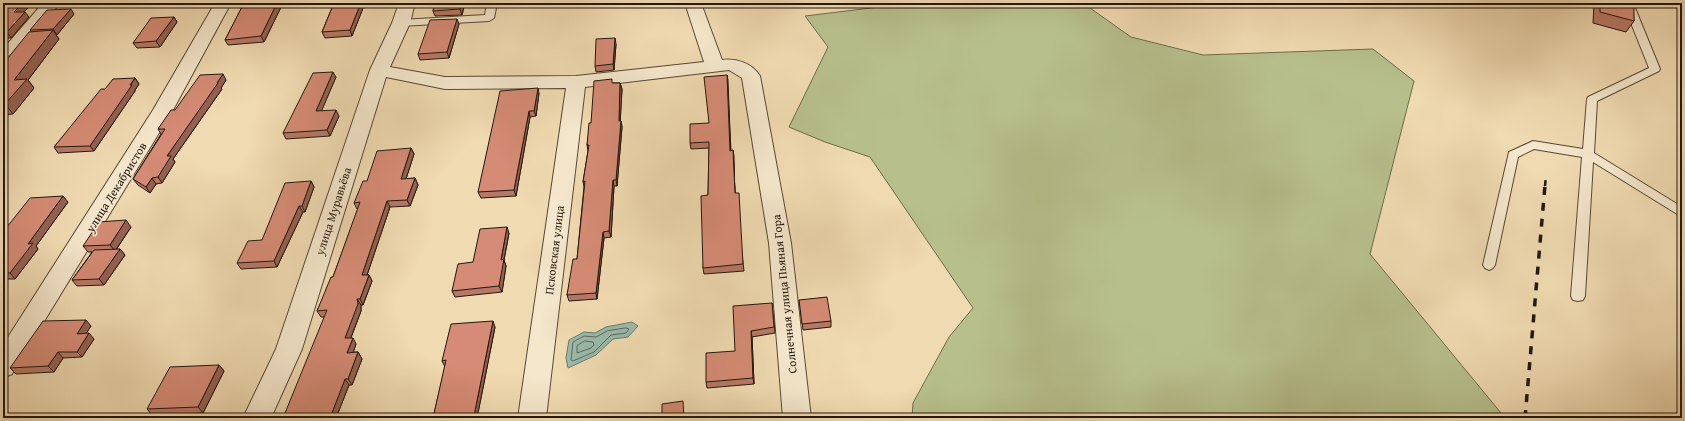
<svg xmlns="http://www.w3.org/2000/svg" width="1685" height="421" font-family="'Gentium Book Plus',serif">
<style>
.green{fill:#b7c08d;stroke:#6c6c4d}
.water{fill:#9abbac;stroke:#6a796c}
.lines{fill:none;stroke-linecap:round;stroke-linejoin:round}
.shore{stroke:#5e695c;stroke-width:1}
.service-casing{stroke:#564836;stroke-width:2}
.minor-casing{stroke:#564836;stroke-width:2}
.service{fill:#f5e7cc;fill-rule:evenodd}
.minor{fill:#f5e7cc;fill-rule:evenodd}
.rail-far1{stroke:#22170d;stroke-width:2.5;stroke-dasharray:6 6;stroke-linecap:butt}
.rail{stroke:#22170d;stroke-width:3.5;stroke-dasharray:8 8;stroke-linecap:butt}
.wall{fill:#b77865;stroke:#22170d}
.shaded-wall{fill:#956152;stroke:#22170d}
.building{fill:#d58b75;stroke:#22170d}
.labels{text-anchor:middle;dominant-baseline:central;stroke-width:3.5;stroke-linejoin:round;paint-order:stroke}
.street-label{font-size:12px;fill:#22170d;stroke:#f5e7cc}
</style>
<rect width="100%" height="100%" fill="#f0dab1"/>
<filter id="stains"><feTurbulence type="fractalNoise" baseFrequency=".005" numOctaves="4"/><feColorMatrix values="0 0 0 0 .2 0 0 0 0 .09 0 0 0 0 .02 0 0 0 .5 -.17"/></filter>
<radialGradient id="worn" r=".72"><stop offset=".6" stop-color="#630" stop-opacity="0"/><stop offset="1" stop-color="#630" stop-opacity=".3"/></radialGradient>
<polygon class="green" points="912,3 1083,3 1131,37 1203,55 1373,49 1414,81 1370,254 1501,413 1500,418 912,418 913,403 949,337 973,308 870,157 825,142 789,127 828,47 805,16"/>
<polygon class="water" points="632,322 638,326 628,337 613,339 596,355 568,368 566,358 569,340 584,332 595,333 606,327"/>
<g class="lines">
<g class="shore">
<polygon points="626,328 629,329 626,333 611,335 594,352 573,361 571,360 573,342 584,336 596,337 607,331"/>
<polygon points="585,341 593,342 594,345 591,348 577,353 577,346"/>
</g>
<g class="service-casing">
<g id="service">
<polygon points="487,3 497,3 494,18 489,21 401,26 396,23 401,20 485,15"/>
<polygon points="1623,3 1633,3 1660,69 1659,71 1597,101 1594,153 1682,207 1682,217 1593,162 1585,296 1583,300 1578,301 1573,300 1571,296 1582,157 1534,149 1518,157 1495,265 1493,268 1489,270 1485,268 1483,265 1509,152 1533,141 1583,149 1587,99 1588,97 1649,68"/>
</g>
</g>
<g class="minor-casing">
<g id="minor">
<polygon points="43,3 60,3 9,64 3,66 3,49"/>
<polygon points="215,3 231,3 173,110 12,374 3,378 3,345 153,110"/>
<path d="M 399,3 L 415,3 L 410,23 L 390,67 L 445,77 L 576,76 L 704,62 L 685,3 L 701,3 L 722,60 C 736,58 752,63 760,76 L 791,243 L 811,418 L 783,418 L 769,243 L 742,78 L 729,70 L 585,87 L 546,418 L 518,418 L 566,88 L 445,89 L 386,77 L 302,349 L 271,418 L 243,418 L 276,349 L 370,70 L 392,23 Z"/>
</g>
</g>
<use href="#service" class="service"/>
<use href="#minor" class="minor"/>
<polyline class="rail-far1" points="1545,186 1546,176"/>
<polyline class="rail" points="1525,418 1545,185"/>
</g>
<g class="wall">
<polygon points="3,3 33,3 24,12 29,17 11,38 3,38"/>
<polygon points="244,3 283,3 264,42 228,45 225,40"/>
<polygon points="334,3 365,3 352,36 325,38 322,32"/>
<polygon points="435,3 465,3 462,15 435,16 433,11"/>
<polygon points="1594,3 1633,3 1634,21 1626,32 1593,23"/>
<polygon points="74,14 57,35 56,35 59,39 28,80 34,88 13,114 3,115 3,64 31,31 30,30"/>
<polygon points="174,17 177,22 160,47 137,48 133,43"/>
<polygon points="459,24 449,58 420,60 418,54"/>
<polygon points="616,44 614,70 596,72 595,66"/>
<polygon points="727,75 731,151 733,150 735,193 744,271 704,274 703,268 708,195 709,148 691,149 690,143 709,123"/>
<polygon points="336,77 321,111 339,116 330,136 286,139 283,133"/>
<polygon points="135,78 139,84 135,90 135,91 94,151 58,153 54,147 105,89"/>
<polygon points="226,80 221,88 222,89 173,159 175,162 162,183 156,184 150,193 138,185 133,179 161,134 158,129 175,110"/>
<polygon points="613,83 620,83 622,89 620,121 621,121 622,127 617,186 614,186 611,237 604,238 597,299 569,301 567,295 577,259 584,187 583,182 588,151 587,145 591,123"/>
<polygon points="539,93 536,116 530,117 516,196 481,198 478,192"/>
<polygon points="411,148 414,154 406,179 415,178 418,185 410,206 390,207 367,275 369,275 372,281 363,305 361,305 361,311 351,338 356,344 353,352 358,352 362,359 352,385 349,385 336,418 324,317 321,317 317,311 333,277 358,209 357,209 354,203 367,181"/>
<polygon points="311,181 314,187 305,212 303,212 277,267 241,269 237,263 262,240"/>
<polygon points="68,202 36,246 38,249 15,279 3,279 3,232"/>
<polygon points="131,227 116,250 120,249 125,255 104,285 77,286 72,280 92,252 88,252 83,246"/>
<polygon points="509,233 504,260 506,266 502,292 455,297 452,291 473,262"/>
<polygon points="799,300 831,321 831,327 803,330"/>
<polygon points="772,303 775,333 752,337 754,384 707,388 706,382 735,351"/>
<polygon points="91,326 86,333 94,339 82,357 63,358 54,372 16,374 10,368"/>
<polygon points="495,327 477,418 433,418 445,367 442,361"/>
<polygon points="219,365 224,371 203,413 152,415 147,409"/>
</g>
<g class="shaded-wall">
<polygon points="23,3 33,3 18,18 14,12"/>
<polygon points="277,3 283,3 264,42 261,36"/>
<polygon points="361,3 365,3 352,36 350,30"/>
<polygon points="462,3 465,3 462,15 460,9"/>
<polygon points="71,9 74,14 57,35 53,29"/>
<polygon points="25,12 29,17 11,38 7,32"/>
<polygon points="174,17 177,22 160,47 156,41"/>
<polygon points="457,19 459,24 449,58 447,52"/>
<polygon points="53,30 59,39 28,80 34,88 13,114 5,104 14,80"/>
<polygon points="615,38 616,44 614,70 613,64"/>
<polygon points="333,72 336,77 319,117 316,111"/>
<polygon points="223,74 226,80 221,88 222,89 173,159 175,162 162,183 158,177 167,156"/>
<polygon points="727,75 728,80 731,157 730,151"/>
<polygon points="135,78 139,84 135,90 135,91 94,151 90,146"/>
<polygon points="620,83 622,89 620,127 619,121"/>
<polygon points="538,88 539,93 536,116 534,111"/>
<polygon points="336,110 339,116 330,136 327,130"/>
<polygon points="529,111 530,117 516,196 514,190"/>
<polygon points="621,121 622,127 617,186 616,180"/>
<polygon points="411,148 414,154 404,185 401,179"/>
<polygon points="733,150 734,156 735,199 735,193"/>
<polygon points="152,178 156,184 150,193 146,187"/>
<polygon points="415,178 418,185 410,206 407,200"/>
<polygon points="613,180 614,186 611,237 609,231"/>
<polygon points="311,181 314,187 305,212 302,206"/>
<polygon points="63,196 68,202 36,246 38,249 15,279 10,273 28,244"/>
<polygon points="387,201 390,207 365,281 362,275"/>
<polygon points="299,206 303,212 277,267 274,261"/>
<polygon points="126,220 131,227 115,251 110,245"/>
<polygon points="507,227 509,233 504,260 506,266 502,292 499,286 501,260"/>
<polygon points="603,232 604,238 597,299 596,293"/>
<polygon points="120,249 125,255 104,285 99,279"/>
<polygon points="369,275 372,281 363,305 360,299"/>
<polygon points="357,299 361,305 361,311 348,345 345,338"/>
<polygon points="86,320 91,326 82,340 77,334"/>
<polygon points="493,321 495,327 477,418 474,418 474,416"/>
<polygon points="751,331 752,337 754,384 753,378"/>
<polygon points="89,333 94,339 82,357 77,352"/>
<polygon points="353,338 356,344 351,359 347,353"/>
<polygon points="58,352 63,358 54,372 48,366"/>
<polygon points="358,352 362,359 352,385 348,379"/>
<polygon points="219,365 224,371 203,413 198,407"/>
<polygon points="345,379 349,385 336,418 330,418"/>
</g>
<g class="building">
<polygon points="3,3 23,3 14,12 25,12 7,32 3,32"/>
<polygon points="244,3 277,3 261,36 225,40"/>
<polygon points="334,3 361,3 350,30 322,32"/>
<polygon points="435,3 462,3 460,9 433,11"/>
<polygon points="1600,3 1633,3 1634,6 1634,21 1600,12"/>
<polygon points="71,9 53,29 30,30 47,10"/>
<polygon points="174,17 156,41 133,43 151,18"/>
<polygon points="457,19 447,52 418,54 430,20"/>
<polygon points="53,30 14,80 27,79 5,104 3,105 3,64 29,32"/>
<polygon points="615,38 613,64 595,66 596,39"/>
<polygon points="333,72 316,111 336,110 327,130 283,133 313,73"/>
<polygon points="223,74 217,83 218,83 167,156 171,156 158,177 152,178 146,187 133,179 165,129 158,129 171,110 175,110 200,75"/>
<polygon points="727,75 730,151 733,150 735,193 739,193 743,264 703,268 701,196 708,195 709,142 690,143 690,124 709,123 704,77"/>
<polygon points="135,78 130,85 132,85 90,146 54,147 101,89 105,89 113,79"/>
<polygon points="612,79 612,83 620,83 619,121 621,121 616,180 613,180 609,231 603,232 596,293 567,295 573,259 577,259 585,181 583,182 589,145 587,145 589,123 591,123 594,81"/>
<polygon points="538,88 534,111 529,111 514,190 478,192 500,91"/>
<polygon points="411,148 401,179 415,178 407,200 387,201 362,275 369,275 360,299 357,299 358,304 345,338 353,338 347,353 358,352 348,379 345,379 330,418 283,418 327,310 317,311 331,277 333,277 360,202 354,203 363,181 367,181 377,151"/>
<polygon points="311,181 302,206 299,206 274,261 237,263 248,241 262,240 285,183"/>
<polygon points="63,196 28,244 33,243 10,273 3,273 3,232 30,198"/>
<polygon points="126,220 110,245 83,246 99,222"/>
<polygon points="507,227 501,260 504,259 499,286 452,291 458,264 473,262 480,229"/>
<polygon points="120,249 99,279 72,280 94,250"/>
<polygon points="827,297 831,321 802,324 799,300"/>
<polygon points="772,303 774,327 751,331 753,378 706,382 706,353 735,351 733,306"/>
<polygon points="86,320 77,334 89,333 77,352 58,352 48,366 10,368 43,321"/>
<polygon points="493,321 474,416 458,418 433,418 446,360 442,361 451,324"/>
<polygon points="219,365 198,407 147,409 170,367"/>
<polygon points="683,401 684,418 662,418 662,404"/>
</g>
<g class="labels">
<g class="street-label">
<text transform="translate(116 187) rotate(-58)">улица Декабристов</text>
<text transform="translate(333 211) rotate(-72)">улица Муравьёва</text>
<text transform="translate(554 250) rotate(-83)">Псковская улица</text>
<text transform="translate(784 294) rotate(-96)">Солнечная улица Пьяная Гора</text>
</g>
</g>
<rect width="1685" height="421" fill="none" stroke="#f0dab1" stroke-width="16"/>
<rect x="4" y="4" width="1677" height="413" fill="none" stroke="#22170d" stroke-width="2"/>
<rect x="8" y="8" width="1669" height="405" fill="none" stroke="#22170d"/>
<rect width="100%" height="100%" filter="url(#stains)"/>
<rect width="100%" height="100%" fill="url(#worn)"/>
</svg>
